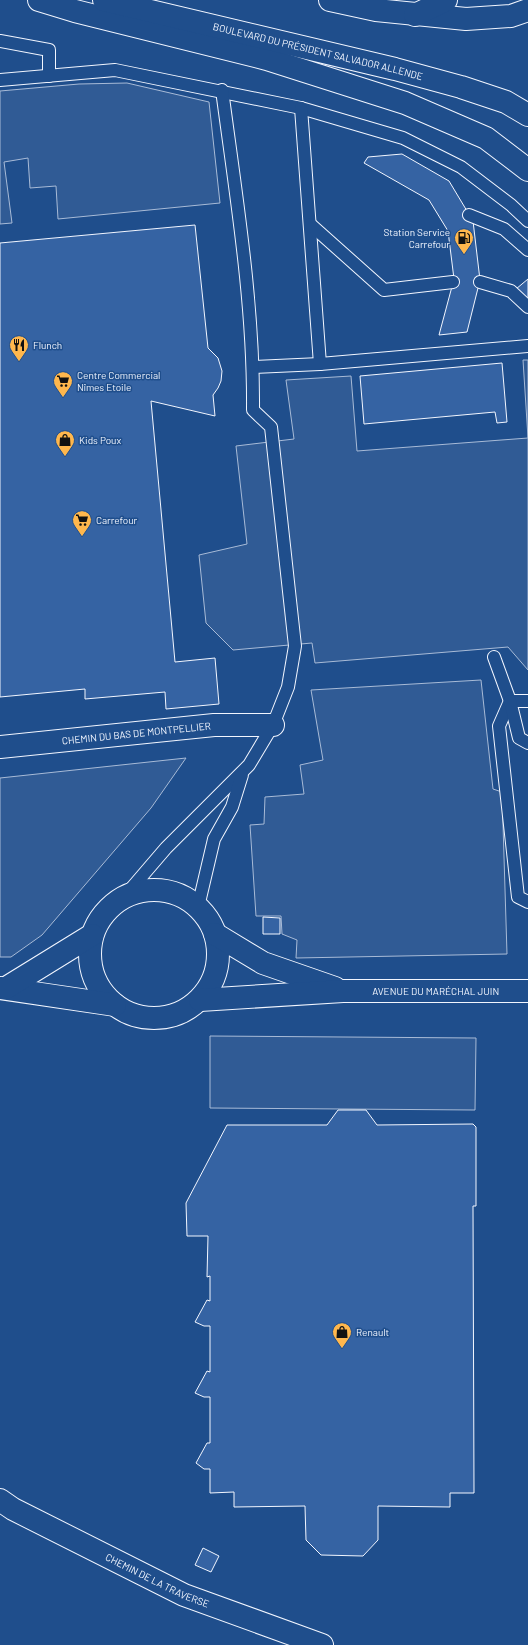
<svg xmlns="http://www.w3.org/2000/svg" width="528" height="1645" font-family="Barlow,sans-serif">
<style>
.parking{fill:#305b95;stroke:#a8bbd7}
.building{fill:#3563a3;stroke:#f2f6ff}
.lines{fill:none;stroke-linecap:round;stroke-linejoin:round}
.lane-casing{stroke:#f2f6ff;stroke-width:14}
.street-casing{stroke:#f2f6ff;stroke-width:24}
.secondary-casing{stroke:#f2f6ff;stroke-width:24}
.primary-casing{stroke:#f2f6ff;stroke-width:24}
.lane{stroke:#1f4e8c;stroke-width:12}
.street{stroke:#1f4e8c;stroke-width:22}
.secondary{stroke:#1f4e8c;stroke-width:22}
.primary{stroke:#1f4e8c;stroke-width:22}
.labels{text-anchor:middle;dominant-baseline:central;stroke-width:3;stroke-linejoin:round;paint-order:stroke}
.street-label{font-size:10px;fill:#f2f6ff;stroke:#1f4e8c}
.poi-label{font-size:10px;fill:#f2f6ff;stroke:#1f4e8c;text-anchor:start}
</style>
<rect width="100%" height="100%" fill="#1f4e8c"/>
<g class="parking">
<polygon points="127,83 209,102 220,203 58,219 56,186 30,188 28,158 4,162 12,223 0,224 0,91 79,84"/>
<polygon points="523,360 528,360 528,670 508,647 315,663 312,643 233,650 206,623 199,555 247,544 236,446 294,439 286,380 351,376 357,451 528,438"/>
<polygon points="481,680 493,789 502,792 507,954 296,958 297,940 282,934 281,916 256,916 250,825 264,824 265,797 304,794 300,765 323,760 311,690"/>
<polygon points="186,758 151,808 42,935 11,957 0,957 0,778"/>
<polygon points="210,1036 476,1038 475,1110 210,1108"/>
</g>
<g class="building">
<polygon points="402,154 449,181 473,221 480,280 467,332 439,335 454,279 448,231 429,200 364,163 368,157"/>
<polygon points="195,225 208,348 218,358 222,371 221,381 218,388 213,395 215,416 151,401 175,662 215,658 219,704 166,709 165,692 85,699 85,689 0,697 0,243"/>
<polygon points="528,279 528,303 516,289"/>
<polygon points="502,363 507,422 497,423 495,412 364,424 360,376"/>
<polygon points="263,917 280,918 280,934 263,934"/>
<polygon points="338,1110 366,1110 377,1125 473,1124 476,1127 476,1206 473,1206 474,1493 450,1493 450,1507 378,1506 378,1540 363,1556 321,1555 306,1540 305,1506 234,1507 234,1492 210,1493 210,1469 204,1469 196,1463 207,1443 210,1443 210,1397 204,1397 195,1393 207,1371 210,1372 210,1326 204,1326 195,1322 207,1300 210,1301 210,1276 207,1277 208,1236 187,1236 186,1203 227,1125 327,1125"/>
<polygon points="203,1548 219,1556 211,1572 195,1565"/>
</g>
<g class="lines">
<g class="lane-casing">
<g id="lane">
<polyline points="0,41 49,50 49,76"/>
<polyline points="0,80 115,70 301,108 403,138 461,167 511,205 528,221"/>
<polyline points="301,108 320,364"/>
<polyline points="469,215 504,229 528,250"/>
<polyline points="310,224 384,290 453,282"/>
<polyline points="480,282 511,291 528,307"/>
<polyline points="253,367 320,364 528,346"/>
<polyline points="494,657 510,701 528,701"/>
<polyline points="510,701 499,726 518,897 528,902"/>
<polyline points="510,701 519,738 528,743"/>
<path d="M 124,897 L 166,848 L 249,765 L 273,725 L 288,687 L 295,646 L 271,427 L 253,410 C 254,304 236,196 222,90"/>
<polyline points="198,907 214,839 232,807 242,775"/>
</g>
</g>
<g class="street-casing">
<g id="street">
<path id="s1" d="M 0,747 L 214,725 L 273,725"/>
<path id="s2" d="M 0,1500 L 13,1509 L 184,1595 L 322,1645"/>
</g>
</g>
<g class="secondary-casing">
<g id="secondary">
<circle cx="154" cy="954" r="64"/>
<polyline points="215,934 263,963 335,988"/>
<polyline points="0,988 115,1005"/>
<polyline points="6,988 92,935"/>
<path id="s3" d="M 200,1000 L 343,991 L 528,991"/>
</g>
</g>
<g class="primary-casing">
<g id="primary">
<polyline points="39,0 75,11 267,59 405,103 486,138 528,170"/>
<path id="s4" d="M 104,0 L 395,69 L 461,87 L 506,102 L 528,115"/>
<polyline points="330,0 376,10 466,19 511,16 528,10"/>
<polyline points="415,15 446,0"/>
</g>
</g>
<use href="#lane" class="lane"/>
<use href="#street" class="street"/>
<use href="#secondary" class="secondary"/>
<use href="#primary" class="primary"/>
</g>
<defs>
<g id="fuel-pin" transform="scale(1)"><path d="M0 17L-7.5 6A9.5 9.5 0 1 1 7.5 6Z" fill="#ffb74d" stroke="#1f4e8c"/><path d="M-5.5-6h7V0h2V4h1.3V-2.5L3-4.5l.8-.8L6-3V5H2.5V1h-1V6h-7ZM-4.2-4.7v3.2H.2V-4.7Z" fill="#111"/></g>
<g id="restaurant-pin" transform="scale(1)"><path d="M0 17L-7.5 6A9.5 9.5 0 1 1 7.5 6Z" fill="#ffb74d" stroke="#1f4e8c"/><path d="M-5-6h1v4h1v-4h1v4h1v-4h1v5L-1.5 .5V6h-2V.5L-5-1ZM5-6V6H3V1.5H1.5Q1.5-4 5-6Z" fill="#111"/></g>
<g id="supermarket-pin" transform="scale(1)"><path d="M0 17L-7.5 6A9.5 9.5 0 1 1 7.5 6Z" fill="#ffb74d" stroke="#1f4e8c"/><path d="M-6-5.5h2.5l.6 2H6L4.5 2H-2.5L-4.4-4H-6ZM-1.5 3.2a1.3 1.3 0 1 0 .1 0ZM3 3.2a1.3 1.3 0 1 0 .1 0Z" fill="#111"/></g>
<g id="shop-pin" transform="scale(1)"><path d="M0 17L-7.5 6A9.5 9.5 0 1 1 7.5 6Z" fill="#ffb74d" stroke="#1f4e8c"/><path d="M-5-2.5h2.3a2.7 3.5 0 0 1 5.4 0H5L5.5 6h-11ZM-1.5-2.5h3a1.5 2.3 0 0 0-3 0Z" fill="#111"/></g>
</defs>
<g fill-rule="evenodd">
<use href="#fuel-pin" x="464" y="238"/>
<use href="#restaurant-pin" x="19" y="345"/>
<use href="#supermarket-pin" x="63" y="381"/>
<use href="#shop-pin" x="65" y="440"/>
<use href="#supermarket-pin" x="82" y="520"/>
<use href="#shop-pin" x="342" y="1332"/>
</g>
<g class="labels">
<g class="street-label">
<text stroke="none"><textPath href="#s4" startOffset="220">BOULEVARD DU PRÉSIDENT SALVADOR ALLENDE</textPath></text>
<text stroke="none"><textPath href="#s1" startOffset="137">CHEMIN DU BAS DE MONTPELLIER</textPath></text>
<text stroke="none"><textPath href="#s3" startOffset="236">AVENUE DU MARÉCHAL JUIN</textPath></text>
<text stroke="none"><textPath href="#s2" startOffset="177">CHEMIN DE LA TRAVERSE</textPath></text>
</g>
<g class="poi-label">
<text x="450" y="232" text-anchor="end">Station Service<tspan x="450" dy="12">Carrefour</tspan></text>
<text x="33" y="345">Flunch</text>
<text x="77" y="375">Centre Commercial<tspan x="77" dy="12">Nîmes Etoile</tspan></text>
<text x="79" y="440">Kids Poux</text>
<text x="96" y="520">Carrefour</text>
<text x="356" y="1332">Renault</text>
</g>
</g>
</svg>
